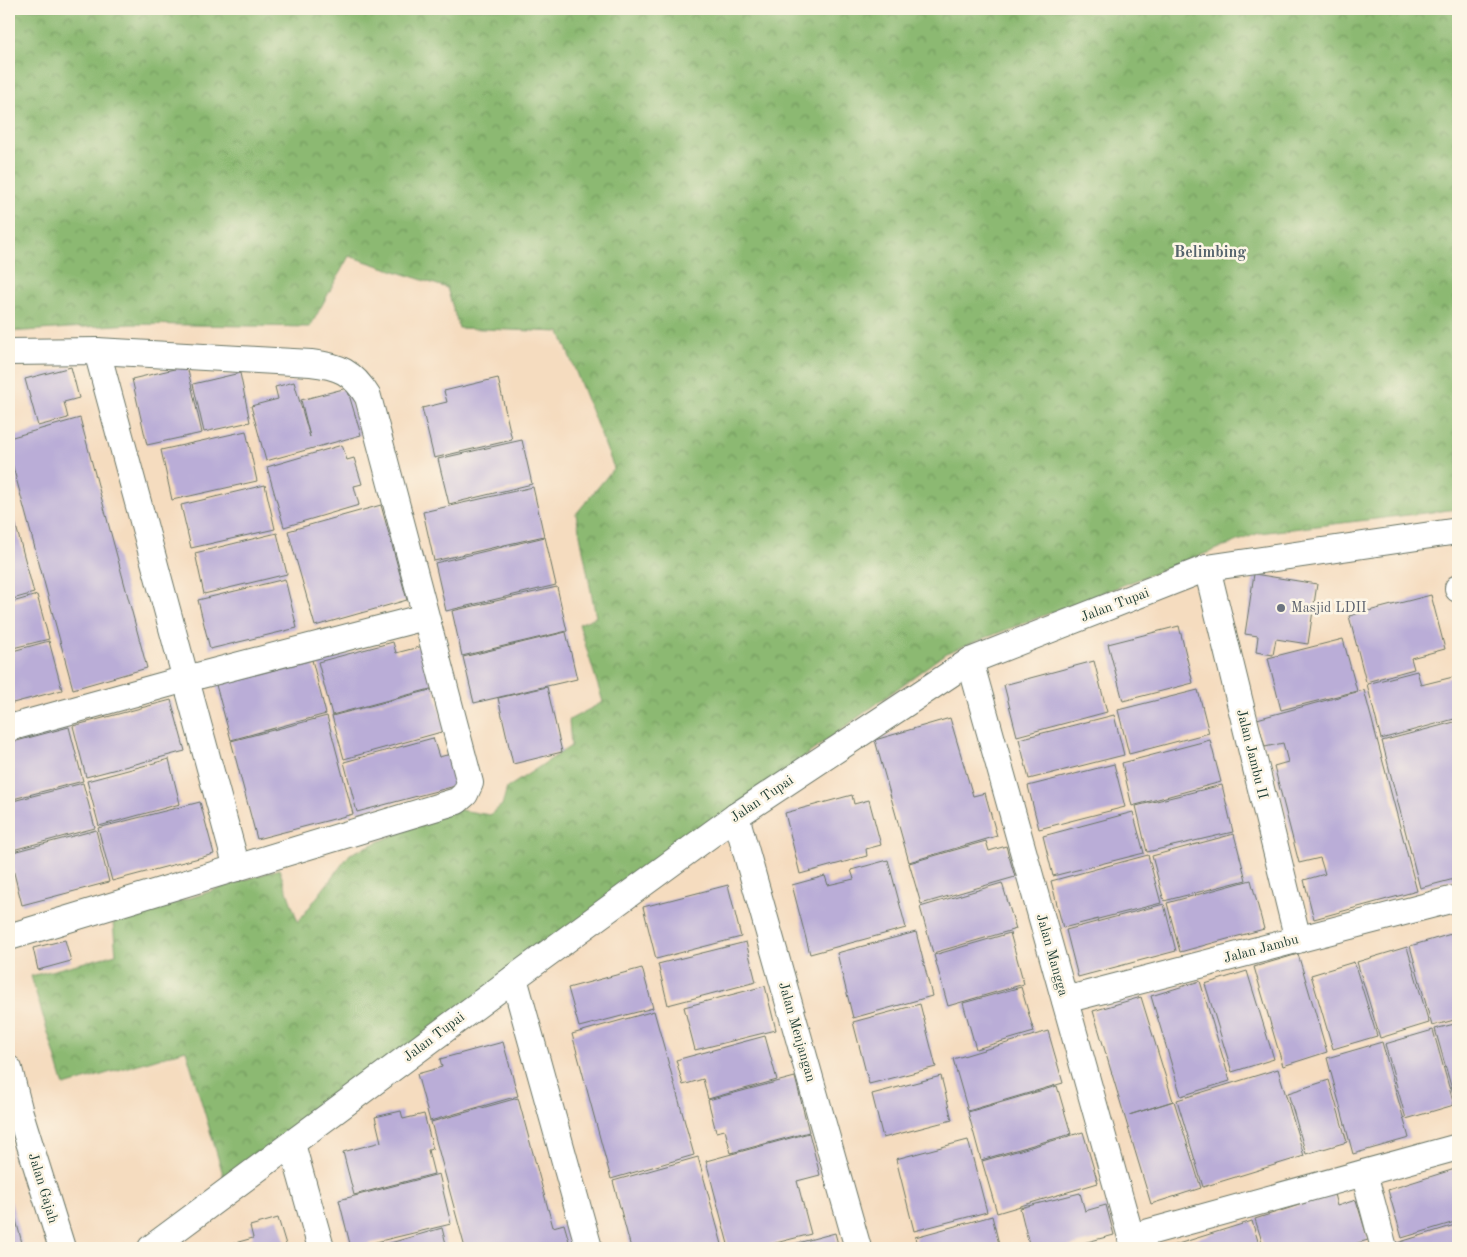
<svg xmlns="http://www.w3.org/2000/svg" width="1467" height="1257" font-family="'Old Standard TT',serif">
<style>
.forest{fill:url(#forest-crowns);stroke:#567b53}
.building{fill:#baadd7}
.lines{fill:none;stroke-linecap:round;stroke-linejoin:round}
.minor-casing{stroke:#6a7565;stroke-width:28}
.minor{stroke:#fff;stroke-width:26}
.worship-dot{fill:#6b7280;stroke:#fcf5e5;stroke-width:2}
.labels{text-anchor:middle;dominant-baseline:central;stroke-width:5;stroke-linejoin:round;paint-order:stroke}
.street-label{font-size:14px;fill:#1f3d34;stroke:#fcf5e5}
.worship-label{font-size:14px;fill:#5b616d;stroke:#fcf5e5;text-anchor:start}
.quarter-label{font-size:16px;font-weight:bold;fill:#55646d;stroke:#fcf5e5}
</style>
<defs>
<pattern id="forest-crowns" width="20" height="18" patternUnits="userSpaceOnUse" patternTransform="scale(1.25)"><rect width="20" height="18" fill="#8cb972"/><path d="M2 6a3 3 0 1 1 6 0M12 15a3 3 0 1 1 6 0" fill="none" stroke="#72985e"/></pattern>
</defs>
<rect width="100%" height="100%" fill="#fcf5e5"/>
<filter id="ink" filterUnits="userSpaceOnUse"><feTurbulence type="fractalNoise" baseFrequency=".02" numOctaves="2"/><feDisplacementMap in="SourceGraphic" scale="10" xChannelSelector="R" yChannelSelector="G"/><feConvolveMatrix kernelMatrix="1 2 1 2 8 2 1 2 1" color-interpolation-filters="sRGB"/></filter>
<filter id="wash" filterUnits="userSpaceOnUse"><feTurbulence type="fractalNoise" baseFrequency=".0096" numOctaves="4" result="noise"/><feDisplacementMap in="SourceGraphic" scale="20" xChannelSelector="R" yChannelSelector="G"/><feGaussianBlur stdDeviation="1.12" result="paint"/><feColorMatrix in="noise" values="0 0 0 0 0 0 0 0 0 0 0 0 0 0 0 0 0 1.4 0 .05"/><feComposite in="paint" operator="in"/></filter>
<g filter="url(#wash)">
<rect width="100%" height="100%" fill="#f5dcbf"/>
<polygon class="forest" points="9,9 1458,9 1458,509 1259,533 946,653 225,1181 186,1050 64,1086 31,976 116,954 113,923 279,869 298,922 350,854 455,809 490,815 502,805 507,788 571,746 569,720 603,702 579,624 596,617 576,514 614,468 560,332 459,328 447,288 349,256 310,327 131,324 9,332"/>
<g id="blocks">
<g class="building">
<polygon points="187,366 202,433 147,445 132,379"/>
<polygon points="71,367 79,398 64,402 68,418 38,426 25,379"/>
<polygon points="240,373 250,422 204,432 193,384"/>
<polygon points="498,378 512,440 434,458 422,408 447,402 444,391"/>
<polygon points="294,382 310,437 301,400 347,388 361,435 266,461 251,406 278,399 275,387"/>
<polygon points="80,418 147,668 73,689 9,452 9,438"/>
<polygon points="246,431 257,481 172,500 161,450"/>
<polygon points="522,440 532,484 449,504 438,459"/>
<polygon points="342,445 347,460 354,458 362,484 354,486 359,505 284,527 267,467"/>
<polygon points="265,485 275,529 191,548 181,505"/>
<polygon points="533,487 544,536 434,561 423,512"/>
<polygon points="9,500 34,593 9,600"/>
<polygon points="381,505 407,600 315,626 288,531"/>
<polygon points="277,533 287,574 204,594 195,553"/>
<polygon points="545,537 556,585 446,611 435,563"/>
<polygon points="1254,574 1317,584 1308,644 1276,639 1273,655 1256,652 1258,636 1245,634"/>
<polygon points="285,579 297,628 210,649 198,600"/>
<polygon points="557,587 567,631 462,656 452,611"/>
<polygon points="37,595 49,639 9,649 9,603"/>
<polygon points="1431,595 1445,649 1411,658 1414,669 1366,682 1349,616"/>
<polygon points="1179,626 1193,683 1123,701 1108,644"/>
<polygon points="566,632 577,679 474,703 463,657"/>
<polygon points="1343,639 1357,691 1281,710 1268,658"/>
<polygon points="49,641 62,690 9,704 9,652"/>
<polygon points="393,642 396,653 423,646 434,688 332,715 318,662"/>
<polygon points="312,660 326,714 231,740 216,685"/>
<polygon points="1094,661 1107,712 1017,736 1004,685"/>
<polygon points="1417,671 1421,685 1453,677 1458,699 1458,718 1381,739 1367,684"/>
<polygon points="547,687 562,752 513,764 498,698"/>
<polygon points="434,689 445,731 344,759 332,716"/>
<polygon points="1198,690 1209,733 1129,754 1118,710"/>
<polygon points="1364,690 1417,891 1314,919 1304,880 1325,874 1320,858 1299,863 1274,766 1288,762 1283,743 1265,747 1257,719"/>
<polygon points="171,700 185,751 86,777 73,726"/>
<polygon points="1114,715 1124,755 1029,779 1019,739"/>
<polygon points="327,716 353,814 257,839 231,741"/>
<polygon points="950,718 973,796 985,793 997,836 909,862 875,740"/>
<polygon points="1458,721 1458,878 1420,888 1382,741"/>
<polygon points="69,727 83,781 9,800 9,743"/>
<polygon points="433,738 439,757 451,754 459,785 357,812 344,762"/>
<polygon points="1210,740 1221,782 1132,806 1122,763"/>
<polygon points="169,759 180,804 99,826 87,781"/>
<polygon points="1114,764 1125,807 1039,829 1028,786"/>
<polygon points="83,783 95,828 9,851 9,802"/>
<polygon points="1222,785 1233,832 1147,852 1136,806"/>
<polygon points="852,795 854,804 869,800 881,845 866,849 867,856 800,874 785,813"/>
<polygon points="200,802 214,854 112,881 98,828"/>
<polygon points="1133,812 1144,853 1053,876 1043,836"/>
<polygon points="96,830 109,882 22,905 9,853"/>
<polygon points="1234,834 1246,880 1164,901 1152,856"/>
<polygon points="986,841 989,851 1006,846 1015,877 921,904 909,863"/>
<polygon points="1148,855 1161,903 1063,928 1051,881"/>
<polygon points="888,860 906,928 810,954 792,885 825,876 828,885 854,879 851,870"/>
<polygon points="1251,880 1264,929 1180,952 1167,903"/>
<polygon points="1002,883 1016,929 933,953 920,907"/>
<polygon points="728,885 741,937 656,959 643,907"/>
<polygon points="1164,904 1176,951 1078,977 1066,930"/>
<polygon points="916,932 932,996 853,1018 837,953"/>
<polygon points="1458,932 1458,1019 1432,1026 1410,946"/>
<polygon points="1010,933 1024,984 948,1006 934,955"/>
<polygon points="65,940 71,961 38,970 33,948"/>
<polygon points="746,942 756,982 668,1005 658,964"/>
<polygon points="1407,947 1429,1023 1380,1038 1357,962"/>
<polygon points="1298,954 1327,1052 1283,1066 1254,967"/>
<polygon points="1354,962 1377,1036 1333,1049 1311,975"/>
<polygon points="642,968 653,1008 579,1027 568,988"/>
<polygon points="1247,971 1274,1059 1232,1072 1205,984"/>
<polygon points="1200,981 1230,1081 1181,1096 1151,996"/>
<polygon points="765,986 776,1030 695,1050 684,1007"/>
<polygon points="1021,987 1034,1032 976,1049 963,1003"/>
<polygon points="1141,997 1173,1101 1129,1115 1174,1101 1201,1188 1151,1204 1093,1011"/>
<polygon points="920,1004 936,1067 869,1084 853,1022"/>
<polygon points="654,1011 694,1155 611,1179 572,1034"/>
<polygon points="1458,1023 1458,1111 1435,1029"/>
<polygon points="1433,1030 1454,1105 1406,1119 1385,1044"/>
<polygon points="1048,1031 1063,1083 968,1111 953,1059"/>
<polygon points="765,1036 777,1080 708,1099 703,1079 683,1085 676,1060"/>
<polygon points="503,1042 518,1096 430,1121 417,1074 442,1067 440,1059"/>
<polygon points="1382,1042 1409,1138 1353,1154 1327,1058"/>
<polygon points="1278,1069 1304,1156 1203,1187 1177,1100"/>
<polygon points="941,1076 952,1120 883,1138 872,1094"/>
<polygon points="795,1077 809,1132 731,1153 725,1130 716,1132 708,1100"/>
<polygon points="1329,1080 1347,1142 1306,1154 1288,1093"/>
<polygon points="1057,1086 1071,1134 981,1160 968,1112"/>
<polygon points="518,1098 553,1227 564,1224 571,1248 465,1248 431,1122"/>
<polygon points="401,1111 403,1119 424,1114 433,1149 428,1150 434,1174 354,1195 343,1152 381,1142 375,1117"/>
<polygon points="1083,1132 1098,1183 997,1213 982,1161"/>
<polygon points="809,1133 820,1175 797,1181 811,1234 756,1248 729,1248 706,1161"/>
<polygon points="968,1140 987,1212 914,1231 896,1159"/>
<polygon points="698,1157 723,1248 631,1248 613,1181"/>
<polygon points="1458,1168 1458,1221 1402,1238 1388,1190"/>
<polygon points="439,1174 451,1224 351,1248 339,1200"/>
<polygon points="1080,1193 1085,1211 1106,1205 1114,1235 1064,1248 1030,1248 1020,1208"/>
<polygon points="1334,1194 1337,1206 1356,1200 1368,1240 1341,1248 1264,1248 1255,1219"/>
<polygon points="11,1201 22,1243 9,1246 9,1202"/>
<polygon points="992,1216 1000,1248 918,1248 915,1237"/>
<polygon points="278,1218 287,1248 217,1248 253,1238 250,1226"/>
<polygon points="1252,1221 1260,1248 1165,1248"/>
<polygon points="1458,1224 1458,1248 1399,1248 1397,1243"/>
<polygon points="442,1228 447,1248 373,1248"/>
<polygon points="835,1233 839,1248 779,1248"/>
</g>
</g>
</g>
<g filter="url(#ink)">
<use href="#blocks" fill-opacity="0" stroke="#6a7565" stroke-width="1"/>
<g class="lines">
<g class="minor-casing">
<g id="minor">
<polyline points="97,351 237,868"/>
<path d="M 9,352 L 97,351 L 311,363 C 339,366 353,372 368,397 L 470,783 L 465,794 L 457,801 L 9,937"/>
<polyline points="1207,568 1298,940"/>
<polyline points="1458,588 1458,589"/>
<polyline points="970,661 1134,1248"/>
<polyline points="9,728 186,679 425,617"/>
<polyline points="736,816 858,1248"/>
<polyline points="514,978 589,1248"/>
<polyline points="1065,1000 1458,898"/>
<polyline points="9,1069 20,1113 62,1248"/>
<polyline points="292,1144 321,1248"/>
<polyline points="1364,1173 1384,1248"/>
<polyline points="1131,1237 1458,1147"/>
<polyline points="151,1248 514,978 736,816 970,661 1207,568 1458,531"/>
</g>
</g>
<use href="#minor" class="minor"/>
</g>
</g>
<circle class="worship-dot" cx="1281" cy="608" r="5"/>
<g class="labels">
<g class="street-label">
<text transform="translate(1115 605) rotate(-21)">Jalan Tupai</text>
<text transform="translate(1252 754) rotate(76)">Jalan Jambu II</text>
<text transform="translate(762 799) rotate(-34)">Jalan Tupai</text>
<text transform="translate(1261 949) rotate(-15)">Jalan Jambu</text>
<text transform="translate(1052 955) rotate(74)">Jalan Mangga</text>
<text transform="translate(797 1032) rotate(74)">Jalan Menjangan</text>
<text transform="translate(434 1037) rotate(-37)">Jalan Tupai</text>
<text transform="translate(43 1188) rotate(73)">Jalan Gajah</text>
</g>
<g class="worship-label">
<text x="1291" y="608">Masjid LDII</text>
</g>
<g class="quarter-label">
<text x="1210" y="253">Belimbing</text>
</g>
</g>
<rect width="1467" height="1257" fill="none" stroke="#fcf5e5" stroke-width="30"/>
</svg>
